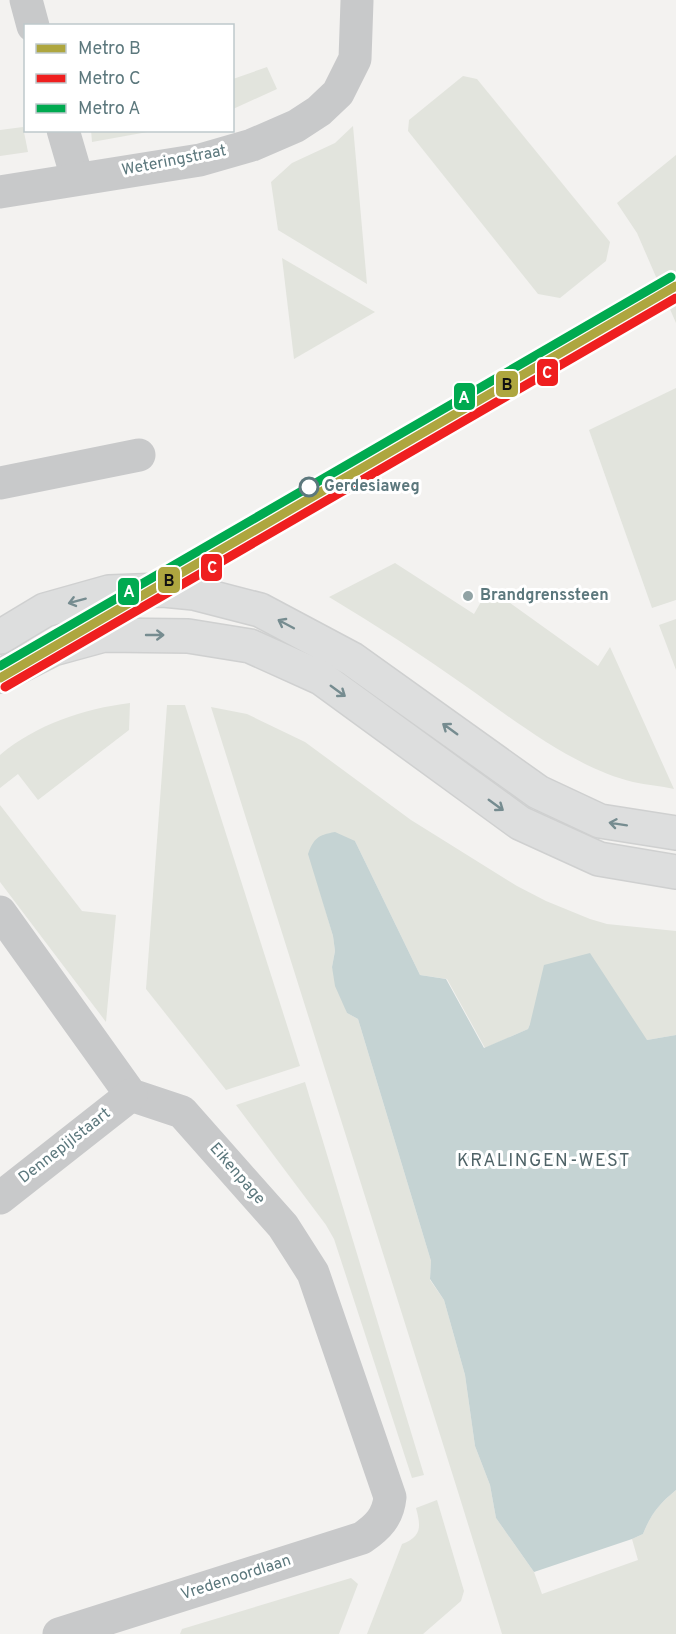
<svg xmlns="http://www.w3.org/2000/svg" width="676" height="1634" font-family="Overpass,sans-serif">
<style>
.green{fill:#e2e4dd}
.water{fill:#c5d3d3}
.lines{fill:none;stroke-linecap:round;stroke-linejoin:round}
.secondary-casing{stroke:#cfd0d0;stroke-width:36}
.street{stroke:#c8c9ca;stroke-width:33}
.secondary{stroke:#dddede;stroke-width:33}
.metro-1-casing{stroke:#fff;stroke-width:14}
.metro-2-casing{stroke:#fff;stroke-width:14}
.metro-3-casing{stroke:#fff;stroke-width:14}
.metro-1{stroke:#aea63f;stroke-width:9}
.metro-2{stroke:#ef1f1f;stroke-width:9}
.metro-3{stroke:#00aa50;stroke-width:9}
.oneway{stroke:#768c90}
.stop-dot{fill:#fff;stroke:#5c787d;stroke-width:3}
.poi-dot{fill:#91a3a5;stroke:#fff;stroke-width:2}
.labels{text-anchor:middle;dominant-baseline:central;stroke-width:6;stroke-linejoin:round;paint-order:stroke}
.street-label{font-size:16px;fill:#5c787d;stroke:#fff}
.stop-label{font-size:16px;font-weight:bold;fill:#5c787d;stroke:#fff;text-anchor:start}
.poi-label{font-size:16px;font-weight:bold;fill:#5c787d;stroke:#fff;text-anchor:start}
.neighbourhood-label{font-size:18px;letter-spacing:1.5px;fill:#4f6367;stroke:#fff}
.line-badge{stroke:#fff;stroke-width:2}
.badge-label{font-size:16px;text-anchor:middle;font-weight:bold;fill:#fff}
.pale-badge-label{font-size:16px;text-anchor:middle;font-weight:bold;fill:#111}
</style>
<rect width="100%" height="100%" fill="#f3f2f0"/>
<g class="green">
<polygon points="267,67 277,89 233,109 233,79"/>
<polygon points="463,76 477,79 610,242 606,261 560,298 538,294 408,131 409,120"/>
<polygon points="353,126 367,284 278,230 271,182 292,163 335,143"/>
<polygon points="23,127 28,152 0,156 0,130"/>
<polygon points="91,130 153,130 153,131 92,142"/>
<polygon points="676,155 676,323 637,233 617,203"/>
<polygon points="282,258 375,312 294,359"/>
<polygon points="676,388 676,600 652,608 589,430"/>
<path d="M 395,563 L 474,614 L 489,588 L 598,666 L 610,647 L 674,789 C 661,786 647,785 633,782 C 575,768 515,721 467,687 C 422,655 376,625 329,597 Z"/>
<polygon points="676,619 676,670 659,625"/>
<path d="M 130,703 L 129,730 L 38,800 L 18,774 L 0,788 L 0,755 C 37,724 83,709 130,703 Z"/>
<polygon points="167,705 185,705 300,1066 226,1090 146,989"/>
<path d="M 211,707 L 247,714 L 305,742 L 411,820 L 517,886 L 546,901 L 590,919 L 607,924 L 676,931 L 676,1035 L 647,1040 L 530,1024 L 528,1029 L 485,1048 L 447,979 L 420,975 L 355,841 L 309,854 L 333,936 L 335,951 L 332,967 L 347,1013 L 358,1019 L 431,1261 L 430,1280 L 444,1300 L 465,1375 L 475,1446 L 490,1485 L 496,1518 L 534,1572 L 542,1594 L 638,1560 L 632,1539 L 643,1534 C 651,1514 659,1504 676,1490 L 676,1634 L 502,1634 L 459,1495 Z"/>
<polygon points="0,805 82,911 116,915 106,1022 0,882"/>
<polygon points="305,1082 424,1475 412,1478 334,1239 326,1225 236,1105"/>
<path d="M 437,1500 L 464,1591 L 461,1601 L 423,1634 L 367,1634 L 402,1544 C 422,1536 421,1527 416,1508 Z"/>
<polygon points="351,1578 358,1584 339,1634 180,1634 182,1629"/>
</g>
<path class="water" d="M 335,832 L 355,841 L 420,975 L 446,979 L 484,1048 L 528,1029 L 530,1024 L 544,965 L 590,953 L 647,1040 L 676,1035 L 676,1490 C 659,1504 651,1514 643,1534 L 632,1539 L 534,1572 L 496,1518 L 490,1485 L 475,1446 L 465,1375 L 444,1300 L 430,1279 L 431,1261 L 358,1019 L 347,1013 L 335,986 L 332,967 L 335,951 L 333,936 L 308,854 C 314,838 318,835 335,832 Z"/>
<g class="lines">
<g class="secondary-casing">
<g id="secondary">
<polyline points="0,637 45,610 109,592 163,590 194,593 260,610 352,659 538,792 600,821 676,833"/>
<polyline points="0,676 53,649 104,635 188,636 250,646 321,678 520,823 599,859 676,872"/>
</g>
</g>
<g class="street">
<polyline points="26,0 33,26"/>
<polyline points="63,130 77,178"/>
<polyline points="0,192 200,160 252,145 296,126 319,111 338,93 355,59 357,1"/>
<polyline points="0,483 139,455"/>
<path d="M 0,912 L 131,1095 L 182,1112 L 283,1226 L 313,1273 L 390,1497 C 388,1517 378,1527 362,1538 L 59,1634"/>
<polyline points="0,1198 131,1095"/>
</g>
<use href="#secondary" class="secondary"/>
<g class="metro-1-casing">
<polyline id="metro-1" points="0,678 676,286"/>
</g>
<g class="metro-2-casing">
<polyline id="metro-2" points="5,687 676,298"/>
</g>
<g class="metro-3-casing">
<polyline id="metro-3" points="0,666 671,277"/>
</g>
<use href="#metro-1" class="metro-1"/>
<use href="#metro-2" class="metro-2"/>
<use href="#metro-3" class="metro-3"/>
</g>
<defs><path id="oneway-shaft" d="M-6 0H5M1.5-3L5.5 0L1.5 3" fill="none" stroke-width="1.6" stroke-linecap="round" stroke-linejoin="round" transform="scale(1.5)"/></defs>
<g class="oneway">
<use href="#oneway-shaft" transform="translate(77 601) rotate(165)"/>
<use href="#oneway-shaft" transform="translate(286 624) rotate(-152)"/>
<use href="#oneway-shaft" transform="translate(155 635)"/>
<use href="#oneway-shaft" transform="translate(338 691) rotate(36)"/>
<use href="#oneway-shaft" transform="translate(450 729) rotate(-144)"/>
<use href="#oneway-shaft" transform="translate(496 805) rotate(36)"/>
<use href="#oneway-shaft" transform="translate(618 824) rotate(-171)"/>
</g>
<circle class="stop-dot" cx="309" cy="487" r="9"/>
<circle class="poi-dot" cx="468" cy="596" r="6"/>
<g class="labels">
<g class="street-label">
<text transform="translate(174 161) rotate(-11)">Weteringstraat</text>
<text transform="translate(65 1146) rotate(-38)">Dennepijlstaart</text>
<text transform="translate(237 1174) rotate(49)">Eikenpage</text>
<text transform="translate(236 1578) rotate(-18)">Vredenoordlaan</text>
</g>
<g class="stop-label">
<text x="324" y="487">Gerdesiaweg</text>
</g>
<g class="poi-label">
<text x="480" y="596">Brandgrenssteen</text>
</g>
<g class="neighbourhood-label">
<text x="544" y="1161">KRALINGEN-WEST</text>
</g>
</g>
<g class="line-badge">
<rect x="536" y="358" width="23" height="29" rx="6" fill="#ef1f1f"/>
<rect x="495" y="370" width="24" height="28" rx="6" fill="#aea63f"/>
<rect x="453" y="382" width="23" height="29" rx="6" fill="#00aa50"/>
<rect x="200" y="553" width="23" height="29" rx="6" fill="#ef1f1f"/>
<rect x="157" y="566" width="24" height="28" rx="6" fill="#aea63f"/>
<rect x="117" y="577" width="23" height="29" rx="6" fill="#00aa50"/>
</g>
<g class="badge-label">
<text x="547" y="378">C</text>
<text x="464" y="403">A</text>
<text x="212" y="573">C</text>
<text x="129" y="597">A</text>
</g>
<g class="pale-badge-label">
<text x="507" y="390">B</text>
<text x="169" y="586">B</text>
</g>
<rect x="24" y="24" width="210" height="108" fill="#ffffff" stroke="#bec9cb" stroke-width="1.5"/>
<rect x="36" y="44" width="30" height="9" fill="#aea63f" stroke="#bec9cb" stroke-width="1.5"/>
<text x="78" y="54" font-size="18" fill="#5c787d">Metro B</text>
<rect x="36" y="74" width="30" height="9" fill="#ef1f1f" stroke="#bec9cb" stroke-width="1.5"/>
<text x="78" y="84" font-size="18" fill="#5c787d">Metro C</text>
<rect x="36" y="104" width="30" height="9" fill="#00aa50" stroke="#bec9cb" stroke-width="1.5"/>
<text x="78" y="114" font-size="18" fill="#5c787d">Metro A</text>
</svg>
